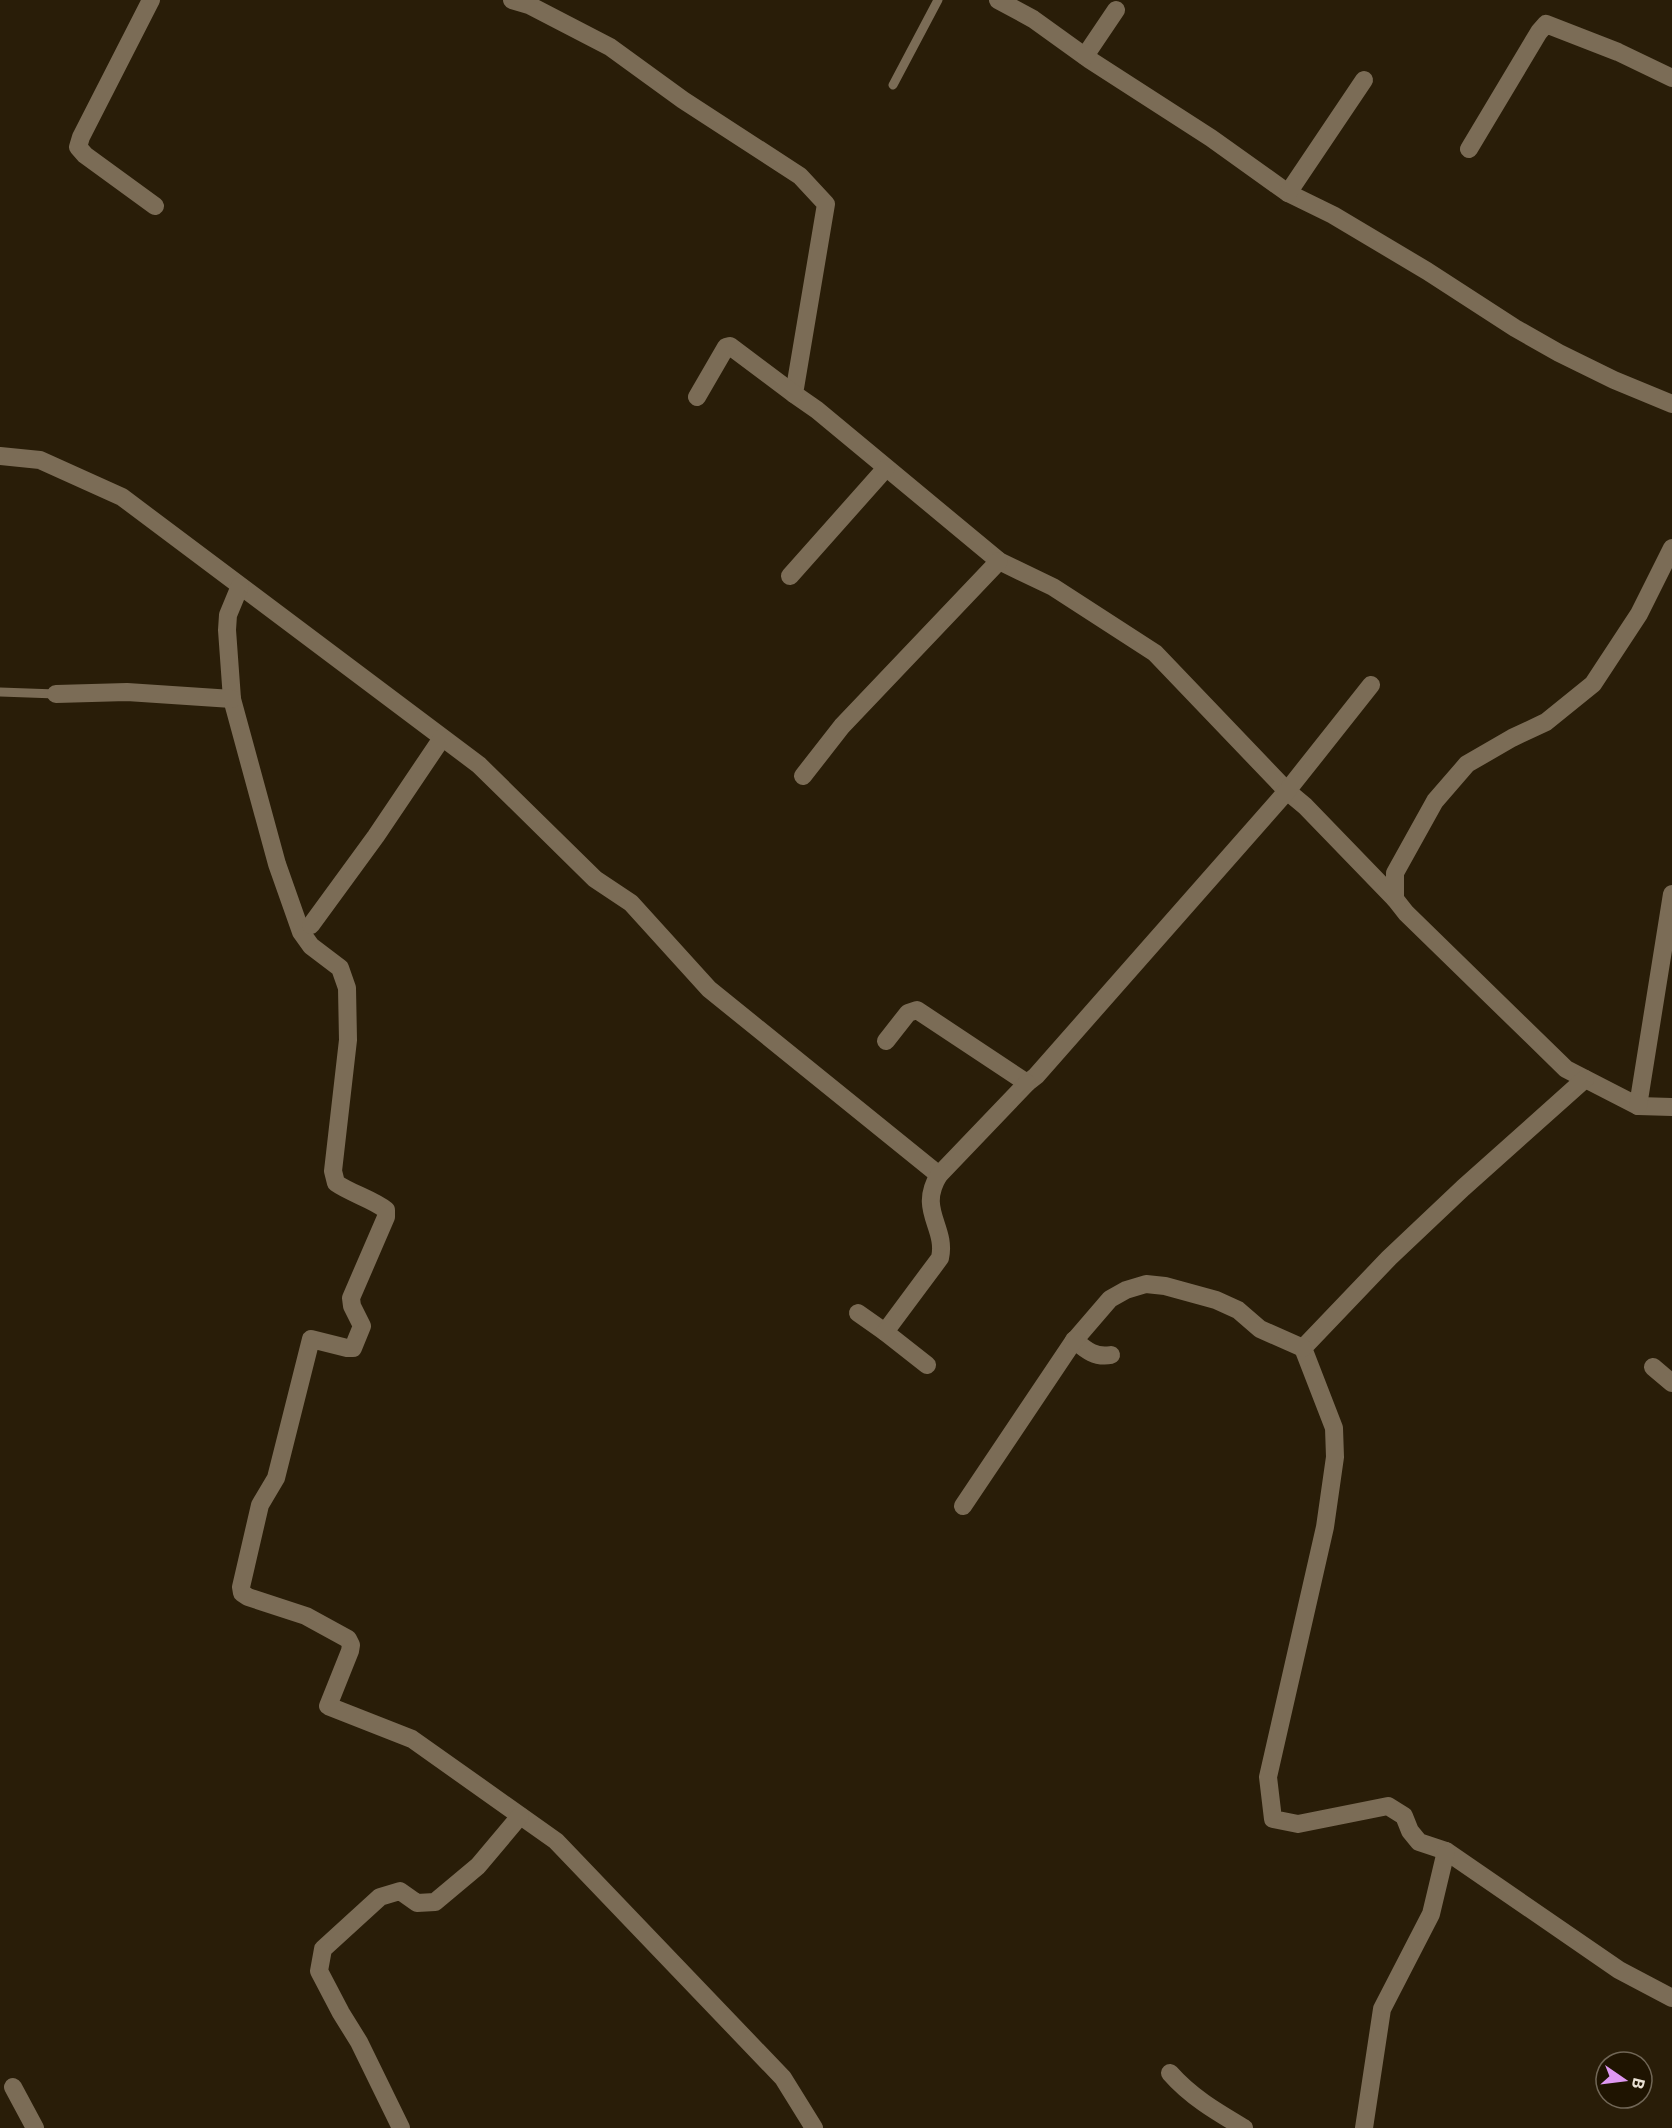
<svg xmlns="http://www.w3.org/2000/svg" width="1672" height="2128" font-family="Inter,sans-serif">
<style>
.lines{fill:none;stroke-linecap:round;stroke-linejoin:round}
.lane{stroke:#7b6c56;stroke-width:9}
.street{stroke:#7b6c56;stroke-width:18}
</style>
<rect width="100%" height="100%" fill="#291d08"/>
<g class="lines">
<g class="lane">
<polyline points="893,85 938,0"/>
<polyline points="0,692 56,694"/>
</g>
<g class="street">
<polyline points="151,0 81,137 78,147 85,155 155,206"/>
<polyline points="512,0 529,5 610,47 683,100 800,176 826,204 794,394 817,410 999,561 1053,587 1155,653 1287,791 1305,806 1395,899"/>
<polyline points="998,0 1033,19 1090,60 1211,138 1288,193 1333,215 1427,271 1515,328 1559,353 1614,380 1672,404"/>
<polyline points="1085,56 1116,10"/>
<polyline points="1469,149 1539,32 1546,24 1618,52 1672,78"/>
<polyline points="1288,193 1364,80"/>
<polyline points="697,397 726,347 730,346 794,394"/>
<polyline points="0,456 40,460 122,497 479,765 595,879 631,903 709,989 939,1175"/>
<polyline points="1672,548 1639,614 1593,684 1546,722 1512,738 1467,764 1435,801 1395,873 1395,899 1406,913 1566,1069 1638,1106 1672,1107"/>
<polyline points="790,576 886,468"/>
<path d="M 240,586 L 228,615 L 227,630 L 232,699 L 277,864 L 301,932 L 311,946 L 340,968 L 347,988 L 348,1040 L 333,1171 L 336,1183 C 350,1193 374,1200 386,1210 L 386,1217 L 351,1298 L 352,1306 L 362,1326 L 353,1348 L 347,1348 L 311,1339 L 276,1478 L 260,1505 L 241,1587 L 242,1593 L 248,1597 L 306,1616 L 348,1639 L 351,1645 L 350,1651 L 328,1706 L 412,1739 L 556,1841 L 783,2078 L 814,2128"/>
<polyline points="56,694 127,692 232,699"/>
<polyline points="803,776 842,726 999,561"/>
<polyline points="311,925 376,836 442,738"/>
<polyline points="886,1041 908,1013 917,1010 1027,1083 1036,1076 1287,791 1371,685"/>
<polyline points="1585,1079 1463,1188 1389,1258 1303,1348 1334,1428 1335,1457 1325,1527 1268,1777 1273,1819 1298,1824 1388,1806 1404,1816 1410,1831 1419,1842 1446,1851 1619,1970 1672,1998"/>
<polyline points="1638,1106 1672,894"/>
<polyline points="858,1313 885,1332"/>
<path d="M 1074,1340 C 1086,1350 1095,1358 1111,1355"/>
<path d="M 927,1365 L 885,1332 L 940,1258 C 947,1227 917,1210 939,1175 L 1027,1083"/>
<polyline points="1653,1367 1672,1383"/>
<polyline points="963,1506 1073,1342 1110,1299 1126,1290 1146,1284 1165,1286 1216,1300 1238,1310 1260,1329 1303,1348"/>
<path d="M 1170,2073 C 1191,2097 1217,2112 1244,2128"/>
<polyline points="13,2087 35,2128"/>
<polyline points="401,2128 359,2042 341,2013 319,1971 323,1949 380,1897 400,1891 417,1903 435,1902 478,1866 520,1816"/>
<polyline points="1364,2128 1382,2009 1431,1914 1446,1851"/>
</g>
</g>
<g transform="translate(1624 2080) rotate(104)"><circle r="28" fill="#1f1401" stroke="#706656" stroke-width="1.5"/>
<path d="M0-4.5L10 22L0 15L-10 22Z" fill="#df98f2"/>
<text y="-9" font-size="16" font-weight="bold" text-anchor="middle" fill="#eae2d5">B</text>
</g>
</svg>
